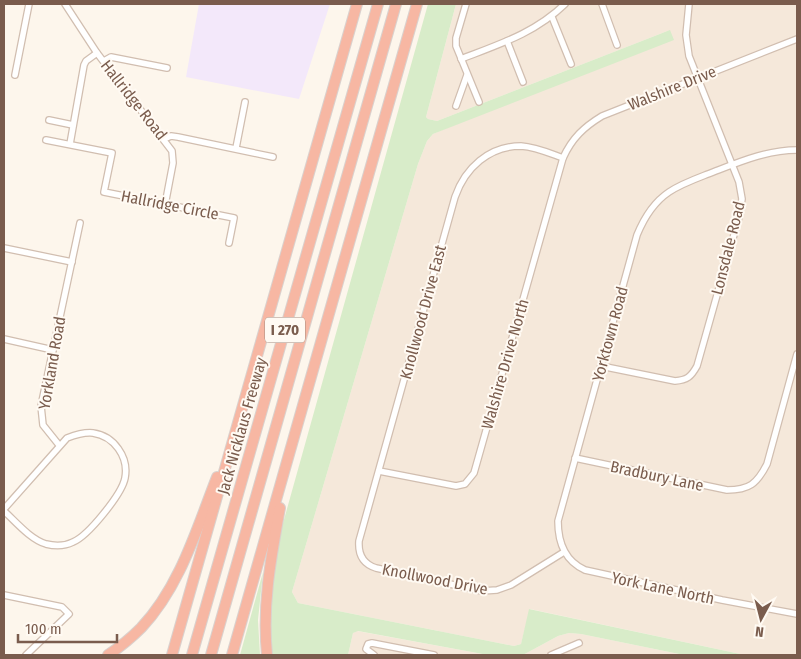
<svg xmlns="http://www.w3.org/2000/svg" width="801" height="659" font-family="'Fira Sans Condensed',sans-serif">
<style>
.residential{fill:#f5e8da}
.education{fill:#f3e8fa}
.green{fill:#d8ecc9}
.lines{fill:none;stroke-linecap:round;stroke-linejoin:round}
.street-casing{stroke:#d1beb0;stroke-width:8}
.highway-casing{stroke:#dad1cd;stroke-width:12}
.street{stroke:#fff;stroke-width:5.5}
.highway{stroke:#f7b7a3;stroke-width:10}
.labels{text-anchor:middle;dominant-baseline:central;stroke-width:4;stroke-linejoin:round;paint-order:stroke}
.shield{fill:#fffaf3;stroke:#a28b7f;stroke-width:1}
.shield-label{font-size:15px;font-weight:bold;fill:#7a5c4d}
.street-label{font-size:16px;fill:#7a5c4d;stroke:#fffaf3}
</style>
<rect width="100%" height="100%" fill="#fdf6ec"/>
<g class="residential">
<polygon points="456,4 797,4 797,655 745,655 530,609 521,644 514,646 298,603 292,592 418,164 427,141 433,134 670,30 437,121 428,119 426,117"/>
<polygon points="357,631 488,655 348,655 353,633"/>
<polygon points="569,633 581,634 684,655 523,655 558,636"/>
</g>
<polygon class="education" points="199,4 330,4 299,99 186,77"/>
<g class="green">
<polygon points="428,4 456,4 426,117 428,119 437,121 670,30 674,40 433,134 427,141 418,164 292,592 298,603 514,646 521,644 529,609 745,655 684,655 581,634 569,633 558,636 523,655 488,655 358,631 353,633 348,655 267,655 265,641 278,541"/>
<polygon points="263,572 258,620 260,655 240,655"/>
</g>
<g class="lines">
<g class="street-casing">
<g id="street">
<polyline points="65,4 97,53 172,151 173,163 165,205"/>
<polyline points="466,4 456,38 456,46 479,102"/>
<polyline points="602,4 617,45"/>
<polyline points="552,17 571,64"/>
<polyline points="507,41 523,82"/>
<path d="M 461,59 C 500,44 535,33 565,4"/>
<polyline points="104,61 111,57 167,68"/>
<polyline points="15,75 29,4"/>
<polyline points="456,106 467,75"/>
<polyline points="49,120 73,125"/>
<polyline points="164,139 171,136 178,137 273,157"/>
<polyline points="46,140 112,153 104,192 234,218 229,243"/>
<polyline points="70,144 84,65 86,61 97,53"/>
<polyline points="236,148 245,102"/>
<path d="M 797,150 C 766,150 737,163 708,174 C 695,179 681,184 669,192 C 654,202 644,218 637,235 L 558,521 C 558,542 565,561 585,570 L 722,600 L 797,614"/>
<path d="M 563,158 C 549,153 536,147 521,146 C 489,146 465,168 455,197 L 359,541 C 358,555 363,564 376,568 L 482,591 L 497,590 L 511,585 L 564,552"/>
<polyline points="4,248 72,262"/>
<polyline points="4,339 53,350"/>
<path d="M 601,366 L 675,381 C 687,380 691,377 697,366 L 739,217 L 742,199 L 739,182 L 689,56 L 686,35 L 689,4"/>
<polyline points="59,445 43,425 41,406 80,223"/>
<path d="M 575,458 L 727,490 C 749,490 757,484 767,464 L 797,354"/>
<path d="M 379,471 L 456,486 L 465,484 L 474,473 L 563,158 C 572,138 584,127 602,116 L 797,39"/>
<path d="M 4,509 L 67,438 C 75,435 84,432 93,433 C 114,436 129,457 125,478 C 122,494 88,536 73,542 C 65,546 54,546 46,544 C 30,539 16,522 4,511"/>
<polyline points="4,595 62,607 69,614 26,655"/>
<polyline points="374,655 366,649 368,644 372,643 434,655"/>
<polyline points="551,655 579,643"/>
</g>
</g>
<g class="highway-casing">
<g id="highway">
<path d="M 108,655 C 120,647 131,638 141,628 C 180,587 197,528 217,477"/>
<polyline points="172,655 357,4"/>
<polyline points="192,655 378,4"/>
<polyline points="211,655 396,4"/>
<polyline points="232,655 417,4"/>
<path d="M 267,655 C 262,604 271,558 280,508"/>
</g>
</g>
<use href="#street" class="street"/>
<use href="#highway" class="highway"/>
</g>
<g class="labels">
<rect class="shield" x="265" y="317.5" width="40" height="25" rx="4"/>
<g class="shield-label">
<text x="285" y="330">I 270</text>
</g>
<g class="street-label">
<text transform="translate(672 88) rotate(-22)">Walshire Drive</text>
<text transform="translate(134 100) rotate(52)">Hallridge Road</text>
<text transform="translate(170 205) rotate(11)">Hallridge Circle</text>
<text transform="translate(728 248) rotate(-76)">Lonsdale Road</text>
<text transform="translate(423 312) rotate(-75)">Knollwood Drive East</text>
<text transform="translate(610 334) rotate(-75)">Yorktown Road</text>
<text transform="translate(52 363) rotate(-80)">Yorkland Road</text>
<text transform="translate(505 364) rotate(-74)">Walshire Drive North</text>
<text transform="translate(242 426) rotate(-74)">Jack Nicklaus Freeway</text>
<text transform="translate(657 476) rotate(12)">Bradbury Lane</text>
<text transform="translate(435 579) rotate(11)">Knollwood Drive</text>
<text transform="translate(663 588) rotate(12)">York Lane North</text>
</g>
</g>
<rect width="801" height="659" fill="none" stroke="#7a5c4d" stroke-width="10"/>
<g transform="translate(761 619) rotate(187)" stroke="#fffaf3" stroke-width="4" paint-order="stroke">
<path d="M0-4L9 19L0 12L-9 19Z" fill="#7a5c4d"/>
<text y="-8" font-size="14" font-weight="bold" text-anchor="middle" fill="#7a5c4d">N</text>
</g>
<path d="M18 634v8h99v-8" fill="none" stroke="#7a5c4d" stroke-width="2.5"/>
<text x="25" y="634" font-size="15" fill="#7a5c4d" stroke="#fffaf3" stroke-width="4" paint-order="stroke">100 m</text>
</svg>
